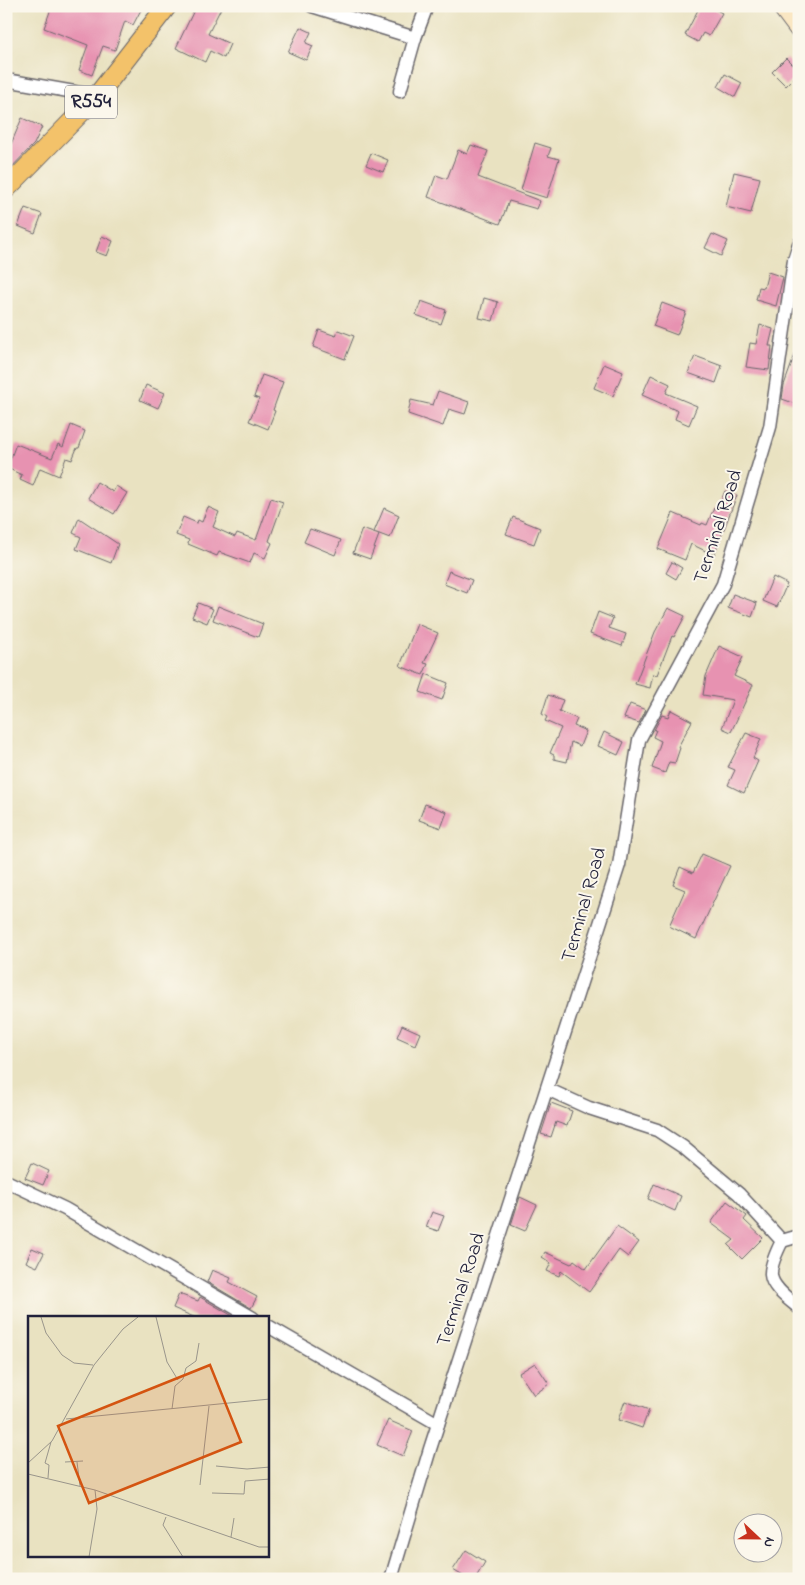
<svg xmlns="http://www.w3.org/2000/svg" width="805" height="1585" font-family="'Indie Flower',sans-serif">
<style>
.building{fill:#e792b1}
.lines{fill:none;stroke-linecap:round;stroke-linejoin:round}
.street-casing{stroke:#68656a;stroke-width:15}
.secondary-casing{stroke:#68656a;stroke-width:20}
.primary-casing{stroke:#68656a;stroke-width:21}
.street{stroke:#fff;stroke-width:12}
.secondary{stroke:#fae7c3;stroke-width:18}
.primary{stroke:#f3c26a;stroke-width:19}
.labels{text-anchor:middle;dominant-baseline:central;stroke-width:4;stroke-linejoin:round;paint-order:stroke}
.shield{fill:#fbf7ec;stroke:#636270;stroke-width:1}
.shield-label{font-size:19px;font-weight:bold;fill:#22223b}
.street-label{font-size:20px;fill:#22223b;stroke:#fbf7ec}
.inset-road{fill:none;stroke:#99958b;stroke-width:1}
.view{fill:#d45411;fill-opacity:0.15;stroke:#d45411;stroke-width:2.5}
.inset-edge{fill:none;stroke:#22223b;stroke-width:2.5}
</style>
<rect width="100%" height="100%" fill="#fbf7ec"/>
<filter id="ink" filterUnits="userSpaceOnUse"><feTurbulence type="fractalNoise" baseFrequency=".02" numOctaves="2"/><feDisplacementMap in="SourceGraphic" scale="10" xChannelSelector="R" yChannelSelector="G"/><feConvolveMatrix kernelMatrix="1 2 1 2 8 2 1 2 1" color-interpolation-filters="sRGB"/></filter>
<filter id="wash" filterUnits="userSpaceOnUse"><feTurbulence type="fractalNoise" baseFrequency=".0096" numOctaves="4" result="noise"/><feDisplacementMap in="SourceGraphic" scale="20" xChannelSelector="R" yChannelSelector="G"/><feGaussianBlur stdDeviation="1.12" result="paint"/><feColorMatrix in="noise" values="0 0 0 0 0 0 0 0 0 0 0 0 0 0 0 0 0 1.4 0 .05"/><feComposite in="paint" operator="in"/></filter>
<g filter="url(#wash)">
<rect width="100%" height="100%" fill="#e9e2c1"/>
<g id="blocks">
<g class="building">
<polygon points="52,6 143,6 133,25 125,21 115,50 103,46 92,75 79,70 88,45 44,28"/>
<polygon points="196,6 222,6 208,34 230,44 224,58 210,51 205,62 176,48"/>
<polygon points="700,6 709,6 722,13 709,36 703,33 698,42 685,35"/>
<polygon points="300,27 311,32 306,43 313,46 306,60 288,52"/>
<polygon points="786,58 799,71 799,73 786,86 772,72"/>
<polygon points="725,74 742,83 735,97 718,87"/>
<polygon points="22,118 42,127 34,144 6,173 6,156"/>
<polygon points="535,143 551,148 548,156 559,159 547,198 521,190"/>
<polygon points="471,145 488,151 478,177 540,201 537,209 509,201 500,224 428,197 436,175 447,179 458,150 467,154"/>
<polygon points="371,153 388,160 383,172 366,165"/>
<polygon points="734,172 760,178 751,213 726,207"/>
<polygon points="25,208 42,214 35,233 18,226"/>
<polygon points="712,234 728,241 721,256 705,248"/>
<polygon points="102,236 113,241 107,256 96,252"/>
<polygon points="768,272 783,277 776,306 756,300 759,287 764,288"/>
<polygon points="484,298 498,302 493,321 479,318"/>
<polygon points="421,301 446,310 441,324 416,315"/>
<polygon points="662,303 686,312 677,335 653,326"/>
<polygon points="760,325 773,329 769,346 772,346 769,370 746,367 750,343 756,344"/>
<polygon points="319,330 336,336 338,330 354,336 345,359 313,347"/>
<polygon points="797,349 799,349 799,405 782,399 784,385"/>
<polygon points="695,356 722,366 716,383 688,373"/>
<polygon points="604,364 623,372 613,396 594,388"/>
<polygon points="262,375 283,382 273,410 275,411 268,429 249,421 259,399 254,397"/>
<polygon points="651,375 670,384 666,393 697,406 689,425 675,419 678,411 642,395"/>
<polygon points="146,385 165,393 158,408 140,400"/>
<polygon points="438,391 469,402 465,414 449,409 443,426 408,414 411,400 433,405"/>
<polygon points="71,425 85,431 79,448 77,448 72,460 66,458 59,476 40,468 33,486 20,480 22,475 7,468 16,444 52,458 58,444 63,447"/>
<polygon points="97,482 113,492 116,486 127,493 114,514 88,498"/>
<polygon points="725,491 737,495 714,555 691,544 685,560 658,549 673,513 701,525 702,523 707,525 714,508 718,509"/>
<polygon points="271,498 283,502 269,541 272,543 265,558 254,553 250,563 219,552 217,556 188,544 189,540 176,535 183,517 197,523 198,520 202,522 208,507 219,512 213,527 235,537 237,533 256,540"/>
<polygon points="384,508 399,515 390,538 374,532"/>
<polygon points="513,517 540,528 534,544 506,534"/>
<polygon points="79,518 118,544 111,563 76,549 81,537 73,533"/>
<polygon points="310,529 341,540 335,555 304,542"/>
<polygon points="362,529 379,535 370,559 353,553"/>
<polygon points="672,562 682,568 676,579 666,573"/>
<polygon points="449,571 472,580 467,593 444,584"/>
<polygon points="773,577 787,584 777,607 763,601"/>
<polygon points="733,594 757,603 752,617 728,608"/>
<polygon points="198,603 213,609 207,623 192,617"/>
<polygon points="218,606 263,624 258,637 213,620"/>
<polygon points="668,608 685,616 674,637 672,636 657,675 653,674 650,688 635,684 655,632"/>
<polygon points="598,612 613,618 609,628 626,634 622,646 590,634"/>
<polygon points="417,624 438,633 424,663 428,664 423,675 400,666"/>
<polygon points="719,646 743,657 734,676 753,685 731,732 722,728 733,700 703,695 706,676"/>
<polygon points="426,674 448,683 442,700 420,692"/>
<polygon points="548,695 563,700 559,711 577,719 574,726 586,731 580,746 571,742 567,762 554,759 554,755 550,753 561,728 545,721 547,717 542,714"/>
<polygon points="630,704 646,710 639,723 624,718"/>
<polygon points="671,710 692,721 678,747 680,748 675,763 669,762 665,773 652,768 661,741 653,737 656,730 654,730 662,715 668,717"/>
<polygon points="604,732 624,742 618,755 598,746"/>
<polygon points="746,733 761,739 753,758 758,761 744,793 728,785 735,770 728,767"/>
<polygon points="425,804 447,812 441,828 419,820"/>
<polygon points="702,854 730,866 696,939 669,926 685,890 673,885 680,867 693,873"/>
<polygon points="402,1025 420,1033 415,1045 397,1037"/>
<polygon points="551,1103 572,1111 567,1126 556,1122 551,1137 541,1134"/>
<polygon points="32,1163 49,1171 43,1185 25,1178"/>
<polygon points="654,1184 681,1196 675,1211 648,1199"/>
<polygon points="520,1197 537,1205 525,1231 511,1225"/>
<polygon points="727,1201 747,1216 744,1220 763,1238 742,1259 728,1245 734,1240 711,1223"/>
<polygon points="432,1212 444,1216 438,1231 426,1227"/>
<polygon points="617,1226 639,1242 628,1257 619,1250 589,1292 561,1271 559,1276 547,1271 551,1263 542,1257 545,1252 571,1264 574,1260 586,1269"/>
<polygon points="32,1248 44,1253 37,1267 26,1262"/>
<polygon points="212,1270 231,1278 229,1282 257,1297 251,1308 207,1282"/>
<polygon points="179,1294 198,1301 200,1297 236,1318 196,1318 173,1308"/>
<polygon points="535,1363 549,1384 534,1395 519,1373"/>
<polygon points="625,1401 649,1410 642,1428 618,1420"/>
<polygon points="388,1420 413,1431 403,1456 377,1445"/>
<polygon points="466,1550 485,1562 475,1579 468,1579 453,1570"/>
</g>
</g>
</g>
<g filter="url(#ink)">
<use href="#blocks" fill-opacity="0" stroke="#68656a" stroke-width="1"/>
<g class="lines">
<g class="street-casing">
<g id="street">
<polyline points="312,6 415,38"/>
<polyline points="6,80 97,96"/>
<polyline points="400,91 415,38 427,6"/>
<path d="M 547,1089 L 589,1108 L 657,1130 L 683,1147 L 739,1194 L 782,1241 C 778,1249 770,1265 771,1275 C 772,1288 790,1300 799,1308"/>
<polyline points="6,1181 65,1209 253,1318"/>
<polyline points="782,1241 799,1236"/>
<polyline points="268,1326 438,1424"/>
<polyline points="391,1579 430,1449 619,865 639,740 723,584 770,427 794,260 799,244"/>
</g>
</g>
<g class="secondary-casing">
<polyline id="secondary" points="781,6 799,30"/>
</g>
<g class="primary-casing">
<polyline id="primary" points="6,189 97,96 167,6"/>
</g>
<use href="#street" class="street"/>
<use href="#secondary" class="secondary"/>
<use href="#primary" class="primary"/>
</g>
</g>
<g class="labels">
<rect class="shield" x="65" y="85.5" width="52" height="33" rx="4"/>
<g class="shield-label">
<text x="91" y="102">R554</text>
</g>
<g class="street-label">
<text transform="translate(719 527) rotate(-72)">Terminal Road</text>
<text transform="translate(585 905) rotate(-74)">Terminal Road</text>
<text transform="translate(462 1290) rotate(-72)">Terminal Road</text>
</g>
</g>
<g transform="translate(28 1316)">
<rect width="241" height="241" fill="#e9e2c1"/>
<path class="inset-road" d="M 13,1 L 18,17 L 34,39 L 46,47 L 65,49M 128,1 L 139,46 L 150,64M 144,93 L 147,70 L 155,63 L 158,52 L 168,45 L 171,27M 38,103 L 242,83M 37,146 L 55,145M 49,146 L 52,170M 0,147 L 24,125 L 66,49 L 95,13 L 110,1M 188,150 L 219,153 L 242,151M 0,158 L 67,174 L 231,231 L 242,231M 20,162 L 21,149 L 17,147 L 23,126M 172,169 L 181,90M 184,177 L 216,178 L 217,165 L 242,163M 138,201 L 135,209 L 155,241M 203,221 L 206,202M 61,241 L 69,193 L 67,174"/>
<path class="view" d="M 182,49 L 213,126 L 61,187 L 30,110 Z"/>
<rect width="241" height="241" class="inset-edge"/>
</g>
<rect width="805" height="1585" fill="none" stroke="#fbf7ec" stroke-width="25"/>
<g transform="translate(758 1538) rotate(112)"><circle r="24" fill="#fbf7ec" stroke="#a4a2a5"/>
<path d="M0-4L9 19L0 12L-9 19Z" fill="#c8321e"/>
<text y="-8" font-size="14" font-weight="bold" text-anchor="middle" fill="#22223b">N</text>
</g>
</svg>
